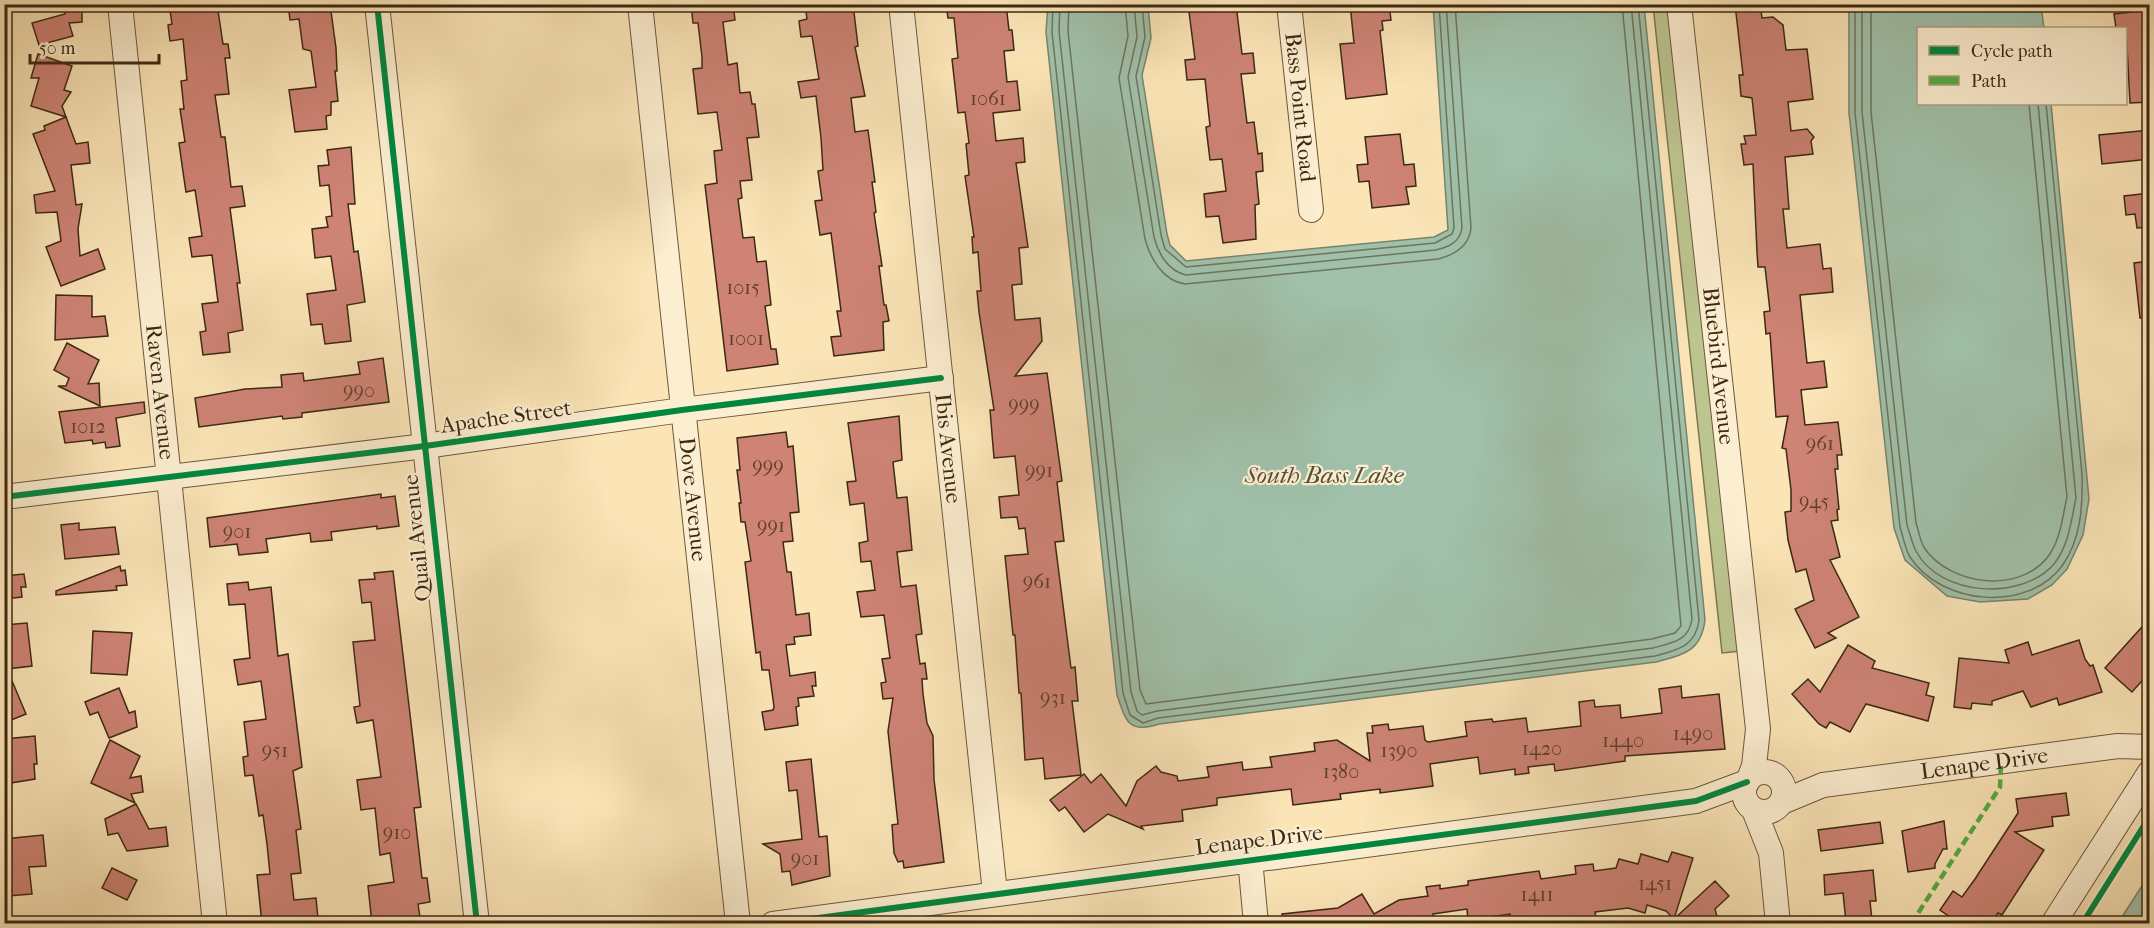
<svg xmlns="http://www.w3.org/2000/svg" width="2154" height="928" font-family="'IM FELL French Canon',serif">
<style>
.green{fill:#bcc590;stroke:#7c7752;stroke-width:1.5}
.water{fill:#a0c0a9;stroke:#78846d;stroke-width:1.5}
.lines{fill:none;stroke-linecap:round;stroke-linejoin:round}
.shore{stroke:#6e745e;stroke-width:1.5}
.building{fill:#ce8375;stroke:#3c2914;stroke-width:1.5}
.minor-casing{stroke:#6c583d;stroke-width:26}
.minor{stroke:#fceed0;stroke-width:24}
.quiet{stroke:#55ab42;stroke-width:4.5;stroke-dasharray:9 4.5;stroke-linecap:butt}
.cycleway-casing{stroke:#fceed0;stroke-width:10}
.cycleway{stroke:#00873e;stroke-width:6}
.labels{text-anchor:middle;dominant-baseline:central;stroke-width:4.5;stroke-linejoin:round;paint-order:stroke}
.number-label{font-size:20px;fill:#60402c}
.street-label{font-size:22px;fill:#3c2914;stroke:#fceed0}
.water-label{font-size:24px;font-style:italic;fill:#554f39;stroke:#fceed0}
</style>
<rect width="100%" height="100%" fill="#fbe5b7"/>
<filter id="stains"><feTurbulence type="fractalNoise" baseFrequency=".00333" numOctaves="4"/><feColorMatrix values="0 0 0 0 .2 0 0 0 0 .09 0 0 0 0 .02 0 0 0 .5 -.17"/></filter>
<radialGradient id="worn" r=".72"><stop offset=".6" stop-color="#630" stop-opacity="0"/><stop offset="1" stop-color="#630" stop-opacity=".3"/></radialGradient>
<polygon class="green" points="1653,5 1672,5 1741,651 1722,653"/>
<g class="water">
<path d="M 1048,4 L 1148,5 L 1151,38 L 1142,75 L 1167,234 L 1170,245 L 1186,261 L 1434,237 L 1448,230 L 1433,5 L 1644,5 L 1705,620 C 1701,652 1684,654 1656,662 L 1159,724 C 1128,734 1126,721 1117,695 L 1046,32 Z"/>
<polygon points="1849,5 2041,5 2044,28 1918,28 1918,104 2051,104 2089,499 2083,535 2067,569 2052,585 2028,599 1980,602 1947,596 1905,560 1894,528 1849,113"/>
<polygon points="2149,875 2149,923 2118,923"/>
</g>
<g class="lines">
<g class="shore">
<path d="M 1053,4 L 1052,32 L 1123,693 L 1130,715 L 1143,723 L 1158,718 L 1655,656 C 1678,650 1696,646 1699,620 L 1638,4"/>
<path d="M 1060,4 L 1059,31 L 1131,692 L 1137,711 L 1142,715 L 1157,711 L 1653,648 C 1672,643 1689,641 1692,619 L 1631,4"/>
<polyline points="1069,4 1068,31 1140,690 1146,704 1652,639 1675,633 1681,626 1622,4"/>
<path d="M 1125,4 L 1128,36 L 1119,78 L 1145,239 C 1150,258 1163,281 1185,284 L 1438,259 C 1454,255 1469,247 1471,228 L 1455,4"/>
<path d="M 1134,4 L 1137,37 L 1128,77 L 1154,237 C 1158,253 1168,271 1186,275 L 1436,250 C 1449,247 1460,242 1462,228 L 1446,4"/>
<polyline points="1142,4 1145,37 1136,76 1161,235 1165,249 1186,267 1435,243 1452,234 1454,228 1439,4"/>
<path d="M 1855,4 L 1855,113 L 1900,527 C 1903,536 1905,549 1910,557 C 1941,605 2027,613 2062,566 C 2081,540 2083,505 2082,474 L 2046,104"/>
<path d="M 1862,4 L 1862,112 L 1907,525 C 1910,533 1912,544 1916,551 C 1940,597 2022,601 2054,564 C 2069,545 2071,521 2076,498 L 2038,104"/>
<path d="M 1871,4 L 1871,112 L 1916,523 C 1919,531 1920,542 1925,549 C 1951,585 2017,594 2047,558 C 2061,540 2062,518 2067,497 L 2029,104"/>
</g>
</g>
<g class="building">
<polygon points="169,4 217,4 223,44 228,44 230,58 225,58 229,94 215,95 221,137 225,137 231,187 242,186 245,206 230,208 240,283 237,283 243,330 228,333 230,352 203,355 200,332 206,331 202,304 218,302 212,255 192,257 189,238 202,236 195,190 186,192 183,172 179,143 185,142 180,109 184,109 181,81 187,80 183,39 170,41 168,25 172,24"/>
<polygon points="288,4 330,4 336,48 337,71 335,71 338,101 331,102 331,115 326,116 327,129 295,132 289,90 316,87 311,51 303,49 299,19 290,20"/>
<polygon points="691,4 733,4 735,20 723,22 728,65 737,63 740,93 750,92 752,104 755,104 759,137 747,138 752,180 740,181 742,198 738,199 743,238 754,237 757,262 766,261 771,305 765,306 771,349 776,349 778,364 727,371 705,185 717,183 714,151 722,150 717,112 698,114 693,69 702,68 702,57 698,23 693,23"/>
<polygon points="805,4 853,4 858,46 855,47 865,96 851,98 855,132 868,130 875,182 872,182 876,212 874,213 882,266 879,266 884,305 886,305 889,321 883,322 884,350 834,356 831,337 841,336 837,311 841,311 831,233 820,235 815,201 822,200 818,171 823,170 821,138 816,96 801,98 798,82 819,79 812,36 801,37 799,21 807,19"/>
<polygon points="946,4 1006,4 1009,30 1012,30 1014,50 1004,51 1007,82 1017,81 1020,110 993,113 996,141 1023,138 1025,162 1016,163 1028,247 1019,248 1022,284 1012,285 1015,320 1040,318 1042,341 1015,376 1047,373 1062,481 1057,482 1064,541 1055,542 1071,668 1075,667 1078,701 1072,701 1081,775 1045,779 1043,758 1025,760 1021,693 1019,693 1015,635 1013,635 1005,556 1028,554 1025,528 1019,529 1017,517 1001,518 999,497 1019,495 1015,456 994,458 990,410 994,410 979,312 977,291 981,291 978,252 973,253 972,237 974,237 965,176 969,175 966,144 969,143 965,112 958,113 952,59 958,58 954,18 948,18"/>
<polygon points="1188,4 1236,4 1242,54 1253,53 1255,73 1241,74 1247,123 1254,122 1258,154 1262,153 1263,171 1256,172 1259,204 1255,205 1256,239 1223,243 1219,216 1206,217 1204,194 1226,191 1222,159 1210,160 1206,127 1210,126 1205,79 1187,80 1185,60 1195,59"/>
<polygon points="1350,4 1389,4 1391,20 1382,21 1383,30 1380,31 1387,94 1346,99 1340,44 1354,43"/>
<polygon points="1735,4 1760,4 1762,18 1773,17 1783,25 1786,50 1807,49 1813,99 1788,102 1791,131 1807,129 1814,137 1811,141 1813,154 1785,157 1789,209 1783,209 1787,248 1820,244 1823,269 1831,268 1833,292 1800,295 1807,363 1824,361 1827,387 1801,390 1805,425 1838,422 1842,455 1837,455 1838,469 1835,469 1839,509 1837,510 1838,520 1831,521 1840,557 1830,560 1859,617 1828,633 1836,638 1815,648 1795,609 1814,600 1806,569 1796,572 1788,540 1785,512 1791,511 1791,490 1786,449 1782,448 1788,416 1776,417 1770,333 1766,334 1764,312 1770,311 1765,267 1758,267 1757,252 1753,164 1744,165 1741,144 1746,144 1744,136 1756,135 1752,98 1741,96 1739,75 1743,75"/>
<polygon points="82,7 82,22 69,23 73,36 39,45 32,23 65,14 64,8"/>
<polygon points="2150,10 2150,102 2130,103 2126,28 2116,28 2114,14"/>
<polygon points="38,54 72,66 64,90 71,92 62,106 66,117 31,106 39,78 31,78"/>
<polygon points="66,117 76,144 88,142 90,163 71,165 76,205 82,204 78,229 80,256 98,249 105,269 61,286 46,247 61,241 57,212 36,213 34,195 55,191 33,134 45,130 44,126"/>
<polygon points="2150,130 2150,159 2102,164 2099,135"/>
<polygon points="1400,134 1404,165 1414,164 1416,186 1406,187 1409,204 1372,208 1369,181 1359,182 1357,165 1368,164 1365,137"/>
<polygon points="351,147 355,204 348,204 354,252 358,251 365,302 347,305 351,341 325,344 322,324 311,325 307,294 336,290 331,256 315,258 312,229 328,227 326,217 332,216 329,185 320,186 318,166 329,165 327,150"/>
<polygon points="2150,193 2150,227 2137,228 2135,214 2126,215 2124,196"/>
<polygon points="2150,261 2150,318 2140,318 2134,263"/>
<polygon points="56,295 92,296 92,317 105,316 108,336 55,340"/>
<polygon points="67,343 99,360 88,384 99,383 100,406 58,386 66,386 69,378 54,370"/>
<polygon points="383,358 389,402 302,413 302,417 283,419 282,416 199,427 195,398 245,389 282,387 281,375 303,373 304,381 360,374 358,362"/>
<polygon points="144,402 145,413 116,418 120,446 106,448 105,442 93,444 92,440 65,443 59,412"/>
<polygon points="899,416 902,460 893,462 897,498 907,497 912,550 897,552 901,587 916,585 922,634 916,635 920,664 925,663 927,679 922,679 923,694 927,723 933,736 934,779 944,862 904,868 903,861 898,862 894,853 892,825 898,824 888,731 893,698 883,699 881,683 886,682 882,659 890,658 884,615 861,617 857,592 875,590 871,561 861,562 859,543 868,541 864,503 850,505 847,482 856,481 848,423"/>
<polygon points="786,432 788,447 793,446 799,512 790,513 793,541 783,542 787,572 791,572 796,615 809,613 811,635 794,637 795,644 786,645 790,676 815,672 816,686 812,686 814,696 798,698 799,706 796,707 798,725 765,730 762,712 773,710 774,707 769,670 762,670 760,652 756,653 745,562 751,561 745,522 741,522 739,503 741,503 737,470 740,470 737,438"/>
<polygon points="381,494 381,498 395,496 399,526 377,529 377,526 331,532 332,540 311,542 310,533 266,539 268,552 239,555 237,544 210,547 207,518"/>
<polygon points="79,523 79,530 115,527 119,554 65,559 61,525"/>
<polygon points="120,566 121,571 125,570 127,585 116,586 117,590 56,595 56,591"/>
<polygon points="393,571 421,807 414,808 422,878 427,878 430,902 418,904 421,924 372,924 368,886 394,882 390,853 380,855 375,808 361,810 357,780 381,777 373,720 357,723 354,707 360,706 353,642 375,640 371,602 362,603 359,580 375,579 374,573"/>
<polygon points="24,574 26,587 21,587 22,597 4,599 4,576"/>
<polygon points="248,582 249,590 271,587 278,656 288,654 302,767 293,771 301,829 296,830 301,873 291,874 294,900 316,898 318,919 308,920 309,924 262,924 257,875 270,874 267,844 263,815 259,816 253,775 245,776 243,757 248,756 244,722 266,719 261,681 238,685 234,660 250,658 245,604 229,605 227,584"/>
<polygon points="2150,618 2150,672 2132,692 2105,668"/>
<polygon points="27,623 32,666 7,669 26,714 4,723 4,625"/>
<polygon points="93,631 132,633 127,675 91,673"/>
<polygon points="2079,640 2085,659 2090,666 2093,665 2102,692 2059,705 2057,698 2031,707 2023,691 1992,701 1992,705 1972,703 1971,709 1954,707 1959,658 2009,663 2005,650 2028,642 2032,655"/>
<polygon points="1848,645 1875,661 1872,668 1929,683 1926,695 1934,697 1928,721 1866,704 1850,732 1830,722 1826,728 1819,724 1792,694 1808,679 1820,692"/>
<polygon points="1681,686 1682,698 1719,694 1725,749 1625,756 1625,761 1555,771 1554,764 1528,767 1529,773 1515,775 1515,769 1480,774 1478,757 1430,764 1433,786 1380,793 1380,789 1340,794 1341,799 1293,805 1291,789 1217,798 1217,805 1182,810 1183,821 1141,826 1143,829 1108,814 1084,832 1065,807 1059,811 1050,800 1084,774 1091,783 1101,774 1126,806 1137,781 1156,766 1161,772 1177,776 1178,781 1209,777 1207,767 1242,762 1243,770 1272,767 1270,757 1315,751 1314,743 1337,740 1370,761 1367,733 1373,733 1372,726 1388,724 1389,730 1423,726 1425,740 1428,742 1467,736 1465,722 1492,719 1493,722 1526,718 1528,732 1581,726 1579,702 1594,700 1595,707 1620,705 1621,718 1662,713 1659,689"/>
<polygon points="119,688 129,713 135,711 137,727 109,738 98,712 90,715 85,702"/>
<polygon points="35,736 37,764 34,764 35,779 4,784 4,739"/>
<polygon points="110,740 140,756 130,778 141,776 143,792 131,794 135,803 91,783"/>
<polygon points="811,759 819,837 827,836 830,876 792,885 790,871 782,872 780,854 763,844 802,839 797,790 789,791 786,762"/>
<polygon points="2066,793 2069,815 2052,817 2053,826 2015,832 2044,850 2002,915 1998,913 1991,924 1960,924 1940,910 1953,891 1962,897 1975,879 2018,813 2016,799"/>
<polygon points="136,804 149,829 166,827 168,846 127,851 118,833 108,835 105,819"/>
<polygon points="1944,821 1947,849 1943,849 1935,864 1935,868 1908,872 1902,831"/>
<polygon points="1880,822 1883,843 1821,851 1818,830"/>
<polygon points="43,835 46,866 29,867 32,894 7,896 4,839"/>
<polygon points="1672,852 1693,858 1674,919 1715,881 1729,896 1715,909 1719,924 1670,924 1674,919 1666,911 1647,905 1645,913 1628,908 1595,912 1597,922 1586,924 1511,924 1510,914 1468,920 1467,909 1433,914 1434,924 1283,924 1282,914 1338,908 1362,894 1374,914 1399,900 1428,896 1426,887 1440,885 1440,889 1468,885 1468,881 1539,871 1541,879 1576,874 1575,866 1593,864 1594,871 1616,868 1619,859 1638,864 1641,854 1668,862"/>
<polygon points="112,868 137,880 127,900 102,888"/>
<polygon points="1873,870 1876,901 1870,901 1872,920 1846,922 1843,893 1825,895 1824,875"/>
</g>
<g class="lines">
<g class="minor-casing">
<g id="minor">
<path id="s1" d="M 120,4 L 215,924"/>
<polyline points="377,4 477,924"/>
<path id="s2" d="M 640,4 L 738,924"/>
<path id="s3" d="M 901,4 L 995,893"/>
<path id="s4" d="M 1289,4 L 1311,210"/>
<path id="s5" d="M 1679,4 L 1758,729 L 1754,766 L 1749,779"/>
<polyline points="4,497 425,446 682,410 941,378"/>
<circle cx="1764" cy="792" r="20"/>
<path id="s6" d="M 1782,802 L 1823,785 L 2118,746 L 2150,747"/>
<polyline points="1754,810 1771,853 1778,924"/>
<polyline points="1250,859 1256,924"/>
<polyline points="773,924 1696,801 1747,782"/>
<polyline points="2053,924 2150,772"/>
</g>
</g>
<use href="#minor" class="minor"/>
<polyline class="quiet" points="1911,924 2000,787 2001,763"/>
<g class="cycleway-casing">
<g id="cycleway">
<polyline points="377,4 477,924"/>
<polyline points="4,497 425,446 682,410 941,378"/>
<polyline points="773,924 1696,801 1747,782"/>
<polyline points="2082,924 2150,816"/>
</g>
</g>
<use href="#cycleway" class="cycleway"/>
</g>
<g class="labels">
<g class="number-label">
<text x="988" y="98">1061</text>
<text x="743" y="287">1015</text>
<text x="746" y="338">1001</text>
<text x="359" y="390">990</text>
<text x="1024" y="404">999</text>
<text x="88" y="426">1012</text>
<text x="1820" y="443">961</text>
<text x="768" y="465">999</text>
<text x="1039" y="470">991</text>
<text x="1814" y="501">945</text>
<text x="771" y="525">991</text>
<text x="237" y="531">901</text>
<text x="1037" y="581">961</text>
<text x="1053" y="697">931</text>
<text x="1693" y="733">1490</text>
<text x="1623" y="740">1440</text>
<text x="1542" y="748">1420</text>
<text x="275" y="750">951</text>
<text x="1399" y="750">1390</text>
<text x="1341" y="771">1380</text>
<text x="397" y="832">910</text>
<text x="805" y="858">901</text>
<text x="1655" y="883">1451</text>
<text x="1537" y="894">1411</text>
</g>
<g class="street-label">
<text stroke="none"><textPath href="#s4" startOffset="104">Bass Point Road</textPath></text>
<text stroke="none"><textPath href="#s5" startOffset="364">Bluebird Avenue</textPath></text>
<text stroke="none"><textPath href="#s1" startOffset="390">Raven Avenue</textPath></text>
<text transform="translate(506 417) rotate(-8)">Apache Street</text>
<text stroke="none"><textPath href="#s3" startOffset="447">Ibis Avenue</textPath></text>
<text stroke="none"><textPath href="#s2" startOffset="498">Dove Avenue</textPath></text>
<text transform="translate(417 538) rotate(-96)">Quail Avenue</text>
<text stroke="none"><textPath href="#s6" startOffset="207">Lenape Drive</textPath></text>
<text transform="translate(1259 840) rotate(-7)">Lenape Drive</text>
</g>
<g class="water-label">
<text x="1324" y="475">South Bass Lake</text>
</g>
</g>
<rect width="2154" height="928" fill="none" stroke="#fbe5b7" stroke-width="24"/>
<rect x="6" y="6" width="2142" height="916" fill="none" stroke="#3c2914" stroke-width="3"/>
<rect x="12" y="12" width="2130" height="904" fill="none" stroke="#3c2914" stroke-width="1.5"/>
<rect x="1917" y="27" width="210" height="78" fill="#fceed0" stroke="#af9f85" stroke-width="1.5"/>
<rect x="1929" y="46" width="30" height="9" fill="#00873e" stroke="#af9f85" stroke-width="1.5"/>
<text x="1971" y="57" font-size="18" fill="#3c2914">Cycle path</text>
<rect x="1929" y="76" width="30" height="9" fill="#55ab42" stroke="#af9f85" stroke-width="1.5"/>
<text x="1971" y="87" font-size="18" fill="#3c2914">Path</text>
<path d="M30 54v9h129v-9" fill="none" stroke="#3c2914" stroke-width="3"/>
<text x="39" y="54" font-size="18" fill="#3c2914" stroke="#fceed0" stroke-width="4.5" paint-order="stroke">50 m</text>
<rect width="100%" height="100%" filter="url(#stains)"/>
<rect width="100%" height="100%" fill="url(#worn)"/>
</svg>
